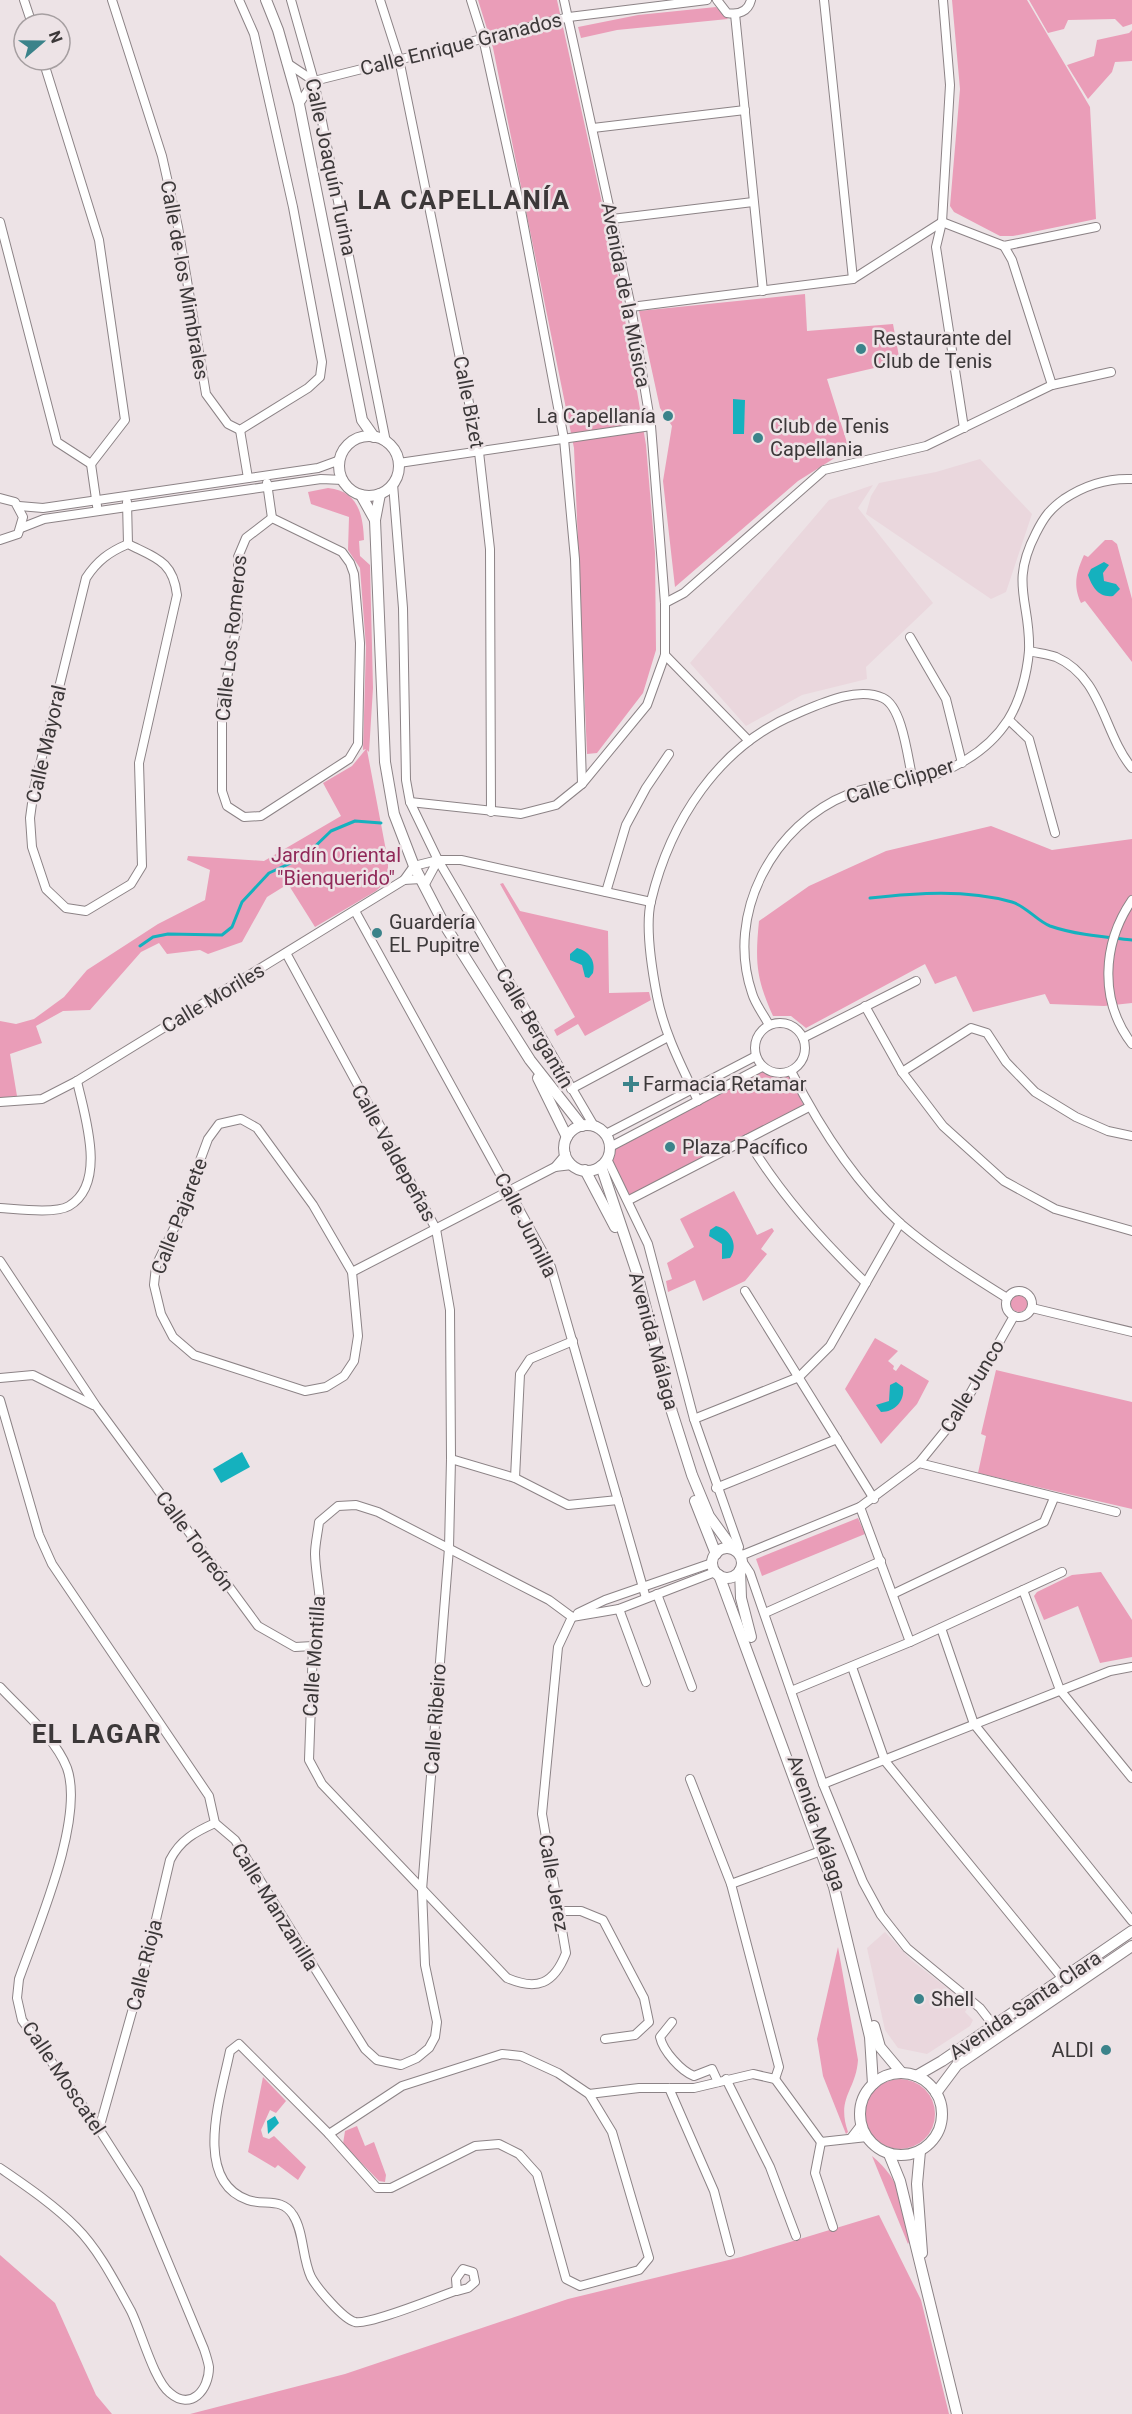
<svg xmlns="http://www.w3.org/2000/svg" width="1132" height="2414" font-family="Roboto,sans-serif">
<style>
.built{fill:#ead7dd}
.green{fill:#ea9db8}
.water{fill:#15b1be}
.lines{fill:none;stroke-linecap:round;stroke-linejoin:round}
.stream{stroke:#15b1be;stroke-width:3}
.minor-casing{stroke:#8c8386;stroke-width:10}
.tertiary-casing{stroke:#8c8386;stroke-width:12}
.minor{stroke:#fff;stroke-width:8}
.tertiary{stroke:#fff;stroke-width:10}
.poi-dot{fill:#3b838a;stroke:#ede3e6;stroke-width:2}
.labels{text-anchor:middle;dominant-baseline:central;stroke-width:5;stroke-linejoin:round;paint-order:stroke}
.street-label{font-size:20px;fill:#3c3839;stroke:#ede3e6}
.poi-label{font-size:20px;fill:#3c3839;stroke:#ede3e6;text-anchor:start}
.park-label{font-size:20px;fill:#902858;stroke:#ede3e6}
.district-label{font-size:26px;font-weight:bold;letter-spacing:1.5px;fill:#3c3839;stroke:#ede3e6}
</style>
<rect width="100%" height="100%" fill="#ede3e6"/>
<g class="built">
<polygon points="980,459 1032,514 1006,592 991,599 866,514 871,496 879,483 936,472"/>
<polygon points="873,485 858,508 933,603 866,667 867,679 802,695 746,726 690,663 829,500"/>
<polygon points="885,1932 911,1960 969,2005 965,2012 973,2020 970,2026 927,2054 898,2048 885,2030 867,1948"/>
</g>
<g class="green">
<polygon points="478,0 557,0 616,266 646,445 655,553 656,650 643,693 597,753 587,754 574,448 493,48"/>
<polygon points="952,0 1027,0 1090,107 1096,219 1013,236 1000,236 954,212 950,206 960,89"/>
<polygon points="1029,0 1132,0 1132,24 1123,27 1115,19 1068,20 1064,29 1048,33"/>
<polygon points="716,7 728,19 617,30 581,38 578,27 638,15"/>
<polygon points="1132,30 1132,61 1115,62 1112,72 1088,99 1067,65 1094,56 1097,40 1129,33"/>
<polygon points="805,294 807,331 893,324 900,362 827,379 849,449 798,481 675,587 663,481 672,426 660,408 639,311"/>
<path d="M 328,488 C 358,491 363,514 364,540 L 359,541 L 360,556 L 370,565 L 373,688 L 369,752 L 367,750 L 388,861 L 388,880 L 376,891 L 315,927 L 288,884 L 267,897 L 242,942 L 208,954 L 200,950 L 167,954 L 159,943 L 141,952 L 90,1010 L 63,1011 L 36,1026 L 42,1043 L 10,1054 L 17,1096 L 0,1098 L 0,1021 L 16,1024 L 34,1019 L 64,997 L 87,970 L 158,924 L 205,900 L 210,870 L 187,860 L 188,856 L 264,861 L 341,816 L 323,783 L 352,766 L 366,749 L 363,750 L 366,647 L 360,568 L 348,550 L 349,517 L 311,504 L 308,492 Z"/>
<path d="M 1105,540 L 1112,540 L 1117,544 L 1132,599 L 1132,662 L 1085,601 L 1081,603 C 1073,585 1076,573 1084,555 L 1088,557 Z"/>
<path d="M 991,826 L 1052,850 L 1132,839 L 1132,1003 L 1104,1006 L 1050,1004 L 1045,994 L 973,1012 L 956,976 L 935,984 L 925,964 L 806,1028 L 791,1016 L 773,1016 C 756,978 755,962 759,921 L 809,886 L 886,851 Z"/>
<polygon points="503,883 520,911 608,931 609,993 649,992 651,1000 585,1036 578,1024 557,1036 554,1030 575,1017 500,884"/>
<polygon points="762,1071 775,1076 789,1075 804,1106 630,1196 610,1159 613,1148"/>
<polygon points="734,1191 757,1235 772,1228 774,1231 761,1249 767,1254 745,1281 703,1301 695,1280 668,1292 666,1281 672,1279 667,1263 694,1247 680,1219"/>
<circle cx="1019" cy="1303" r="9"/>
<polygon points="875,1338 898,1351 888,1361 894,1366 893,1369 896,1371 901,1364 929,1381 917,1404 881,1444 845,1389"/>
<polygon points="996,1370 1132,1402 1132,1509 978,1473 986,1436 981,1434"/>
<polygon points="858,1518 865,1534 762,1576 756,1559"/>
<polygon points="1101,1572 1132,1620 1132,1657 1100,1663 1078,1606 1044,1620 1034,1596 1037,1592 1072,1575"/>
<path d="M 838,1947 L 858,2060 C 856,2091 836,2097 848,2132 L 846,2134 L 823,2076 L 817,2039 Z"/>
<polygon points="263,2077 286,2101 276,2113 270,2110 261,2130 263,2137 269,2139 274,2136 306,2167 298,2180 278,2165 275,2168 248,2152"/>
<circle cx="900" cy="2114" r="35"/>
<polygon points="357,2126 365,2146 374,2142 386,2175 385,2182 379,2181 343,2144 345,2131"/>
<path d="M 872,2156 C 903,2182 901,2202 910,2240 L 908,2244 Z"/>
<polygon points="879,2215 921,2300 949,2414 190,2414 345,2374 568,2299 741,2257"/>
<polygon points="0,2255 55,2303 96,2395 112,2414 0,2414"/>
</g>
<g class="water">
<polygon points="733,399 745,400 744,434 733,434"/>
<path d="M 1104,562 L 1109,565 L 1103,573 L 1104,581 L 1116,584 L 1120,589 L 1113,596 C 1099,598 1092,587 1088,575 L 1091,569 Z"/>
<path d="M 577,948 C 589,951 596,961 593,973 L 589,978 L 585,977 L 582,965 L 570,960 L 570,954 Z"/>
<path d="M 716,1226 C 731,1229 739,1246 730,1258 L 722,1259 L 722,1244 L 709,1236 L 710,1230 Z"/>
<path d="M 896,1382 L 903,1387 C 905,1401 895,1412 881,1412 L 876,1405 L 889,1401 L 890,1385 Z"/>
<polygon points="242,1452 250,1467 221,1483 213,1469"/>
<polygon points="275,2116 279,2123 268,2134 267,2121"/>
</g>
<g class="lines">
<g class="stream">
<path d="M 870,898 C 916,893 966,889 1012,902 C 1026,906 1037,921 1050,926 C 1076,935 1105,937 1132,940"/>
<polyline points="140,946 153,937 168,934 222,935 232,927 242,902 269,873 304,857 331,831 355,821 381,823"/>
</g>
<g class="minor-casing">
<g id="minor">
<polyline points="24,0 32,24"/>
<polyline points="112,0 162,156 178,227 206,394 228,424 240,430 308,388 320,377 322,362 293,207 254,34 239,0"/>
<polyline points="291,0 314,81 386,442"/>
<polyline points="380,0 399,59 479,452 490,549 491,812"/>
<polyline points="471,0 483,38 521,211 564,439 575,559 582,784"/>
<path d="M 717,0 L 727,13 C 738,15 748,12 751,0"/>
<polyline points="824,0 853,279"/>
<polyline points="943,0 950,85 942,222 936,247 964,428"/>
<polyline points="735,14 763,291"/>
<polyline points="287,63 314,81"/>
<polyline points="299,104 314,81 569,17 707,0"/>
<polyline points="593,128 745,110"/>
<polyline points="612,219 753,202"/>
<polyline points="0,222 57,442 91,464 125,420 99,240 43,60"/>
<polyline points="942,222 1004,246 1096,227"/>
<polyline points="1004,246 1012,260 1052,385"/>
<polyline points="631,307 853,279 942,222"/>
<polyline points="240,430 248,478"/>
<polyline points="399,463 651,426"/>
<polyline points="91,464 97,506"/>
<polyline points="267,483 272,518"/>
<polyline points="393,484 403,608 406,780 410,802 438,860 594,1126"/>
<polyline points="0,498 15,502 23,517 18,534 0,540"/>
<polyline points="127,502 128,544"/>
<polyline points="19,506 43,508 318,468 340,460"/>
<polygon points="272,518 342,552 350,563 354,574 360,643 358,744 349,759 261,816 244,817 227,806 222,791 222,705 238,619 238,557 246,538"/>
<polyline points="21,528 44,519 321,479 343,480"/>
<path d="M 128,544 C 156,558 173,561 177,595 L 139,763 L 142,866 L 131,884 L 86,911 L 66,908 L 46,889 L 32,847 L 30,818 L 34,789 L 86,578 C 97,561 109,552 128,544 Z"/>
<polyline points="665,603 684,593 824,470 926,446 1052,385 1111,372"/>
<polyline points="910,637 946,699 962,763"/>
<path d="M 1029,651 C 1037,653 1048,654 1056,657 C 1103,678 1103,733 1132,768"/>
<polyline points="665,655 749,741"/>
<polyline points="1009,720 1029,739 1055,833"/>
<polyline points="410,802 521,814 556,805 582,784 647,705 665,655 665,603 651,426 631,307 564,0"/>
<polyline points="438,860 461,860 651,902"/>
<polyline points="404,880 414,866 438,860 424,886"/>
<polyline points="606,892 626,825 646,788 669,754"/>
<path d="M 1132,900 C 1102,944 1099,1001 1132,1044"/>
<polyline points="355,911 551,1267 646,1598"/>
<polyline points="865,1006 902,1072 943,1126 1004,1181 1055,1209 1132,1231"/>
<circle cx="780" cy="1048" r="25"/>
<path d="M 769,1025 C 764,1015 755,1004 752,993 C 725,914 773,824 849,794 C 868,786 891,785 911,781 C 948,774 987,753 1008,720 C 1020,701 1027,674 1029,651 C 1031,602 1009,585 1036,533 C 1044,517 1050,509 1064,499 C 1085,485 1107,478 1132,479"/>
<polyline points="803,1038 916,981"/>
<path d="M 791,1071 C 819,1126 854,1182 901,1224 C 934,1252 970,1275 1007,1298"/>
<polyline points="902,1072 971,1028 987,1033 1006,1062 1035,1092 1076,1117 1108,1131 1132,1136"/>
<polyline points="571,1089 668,1037"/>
<path d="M 698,1101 C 682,1067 664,1033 657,996 C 652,970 645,926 651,901 C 670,822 718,746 796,714 C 820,704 857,686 883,698 C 903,707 908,761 913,781"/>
<polyline points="0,1102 42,1099 77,1081 404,880 421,879"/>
<polygon points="241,1119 257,1128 313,1205 352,1272 358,1336 354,1361 344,1376 326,1387 305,1391 194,1355 173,1337 161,1314 154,1285 156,1266 178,1220 208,1139 219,1124"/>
<polyline points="606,1134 756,1056"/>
<path d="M 747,1139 C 780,1194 820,1239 866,1283"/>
<polyline points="610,1147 762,1067"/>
<polyline points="607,1159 648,1244 694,1419 739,1547 737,1552"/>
<polyline points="555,1167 566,1154"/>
<polyline points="629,1200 809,1107"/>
<path d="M 0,1208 C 17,1209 55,1214 69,1206 C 108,1183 84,1114 77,1081"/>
<polyline points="0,1261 96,1406 258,1626 295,1647 313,1646"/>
<polyline points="352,1272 555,1167 572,1165"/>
<circle cx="1019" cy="1304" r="13"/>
<polyline points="745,1291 874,1499"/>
<polyline points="1032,1308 1132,1332"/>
<polyline points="0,1378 33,1375 93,1405"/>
<polyline points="0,1400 39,1535 52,1564 209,1796 215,1823 235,1840 365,2049 377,2060 401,2065 417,2058 429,2048 435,2037 437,2022 425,1965 422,1890 449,1548 451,1459 450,1310 436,1229 286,953"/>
<polyline points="694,1419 799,1377 830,1346 900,1223"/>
<polyline points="451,1459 515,1478 568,1505 618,1500"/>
<polyline points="919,1463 1116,1512"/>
<polyline points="515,1478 520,1374 530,1359 573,1341"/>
<polyline points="716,1488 837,1439"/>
<path d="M 356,1505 L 378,1512 L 549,1600 L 572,1617 L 558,1647 L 542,1814 L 566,1953 C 554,1984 537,1991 507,1978 L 322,1784 L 309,1760 L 313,1646 C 328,1617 316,1586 315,1554 C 315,1544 318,1532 319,1522 L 338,1506 Z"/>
<polyline points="860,1507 910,1642"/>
<polyline points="740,1556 860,1507 919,1463 958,1415 1014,1316"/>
<polyline points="742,1561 750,1573 823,1784 863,1882 881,1915 907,1948 980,2008 994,2026"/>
<polyline points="1023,1590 1060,1690 1132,1778"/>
<polyline points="657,1594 692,1687"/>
<polyline points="893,1594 1044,1522 1054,1498"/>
<polyline points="619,1609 646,1682"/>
<polyline points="578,1613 605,1600 712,1563"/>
<polyline points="765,1613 881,1561"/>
<polyline points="572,1617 619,1609 715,1572"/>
<polyline points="941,1628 974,1724 1132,1921"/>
<polyline points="852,1667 885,1761 1063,1979"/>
<path d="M 0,1687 C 22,1711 55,1737 67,1768 C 85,1819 37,1928 19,1979 L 17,1998 L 22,2020 L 99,2129 L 138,2190 L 204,2349 C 206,2355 208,2361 209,2367 C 209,2390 191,2411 170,2393 C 154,2381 141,2331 131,2311 C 115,2282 99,2250 76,2227 C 53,2204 26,2186 0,2168"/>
<polyline points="791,1691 910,1642 1062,1572"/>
<polyline points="690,1779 731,1884 779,2067 775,2079"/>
<polyline points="823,1784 1110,1671 1132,1667"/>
<polyline points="731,1884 821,1851"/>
<polyline points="559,1911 581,1911 603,1920 644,1998 649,2022 635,2035 605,2039"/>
<path d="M 672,2022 L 660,2037 C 663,2051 681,2071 694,2076 L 712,2069 L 718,2082"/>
<polyline points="726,2079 770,2167 796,2236"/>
<polyline points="669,2088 714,2191 730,2252"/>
<path d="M 99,2129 L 146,1962 L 170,1860 C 180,1840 195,1832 215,1823"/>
<polyline points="329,2134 402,2086 502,2054 521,2056 558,2073 589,2094 639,2088 694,2088 753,2074 775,2079 821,2142 867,2137"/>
<polyline points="851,2138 861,2125"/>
<polyline points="821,2142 815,2173 833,2227"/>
<polygon points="463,2269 473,2272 475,2282 468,2288 457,2291 456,2279"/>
<path d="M 455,2291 C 437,2297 370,2325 355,2322 C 343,2319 317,2288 311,2277 C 302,2258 304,2232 293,2215 C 282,2197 264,2206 248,2200 C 191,2180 222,2092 230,2051 L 239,2044 L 329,2134 L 377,2188 L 391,2188 L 475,2146 L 499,2144 L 519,2154 L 537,2174 L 566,2279 L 580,2286 L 639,2270 L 649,2258 L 612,2132 L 589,2094"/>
</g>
</g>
<g class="tertiary-casing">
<g id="tertiary">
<polyline points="266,0 278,30 299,104 362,420 374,437"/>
<circle cx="369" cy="466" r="30"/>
<polyline points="380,494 375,520 385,762 394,814 414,866 444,924 530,1060 582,1126"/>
<polyline points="361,495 375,520"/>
<polyline points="538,1078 567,1137"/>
<circle cx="587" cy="1148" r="23"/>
<polyline points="601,1166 637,1273 672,1412 692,1475 709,1516 733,1549"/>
<polyline points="585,1170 615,1227"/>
<polyline points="695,1501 716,1554"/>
<circle cx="727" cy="1563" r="15"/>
<polyline points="740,1570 741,1598 751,1637"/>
<polyline points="719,1575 834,1887 870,2037 873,2084"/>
<polyline points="874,2026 880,2047 901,2072"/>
<circle cx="901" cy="2114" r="41"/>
<polyline points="916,2076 942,2061 1132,1931"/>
<polyline points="936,2093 957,2065 1132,1946"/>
<polyline points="920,2151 917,2184 922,2253"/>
<polyline points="889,2154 900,2181 957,2414"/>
</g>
</g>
<use href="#minor" class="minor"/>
<use href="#tertiary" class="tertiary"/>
</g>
<g class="poi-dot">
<circle cx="861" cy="349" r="6"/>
<circle cx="668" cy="416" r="6"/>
<circle cx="758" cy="438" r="6"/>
<circle cx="377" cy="933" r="6"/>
<path d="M628 1075h6v6h6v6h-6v6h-6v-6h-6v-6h6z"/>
<circle cx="670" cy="1147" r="6"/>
<circle cx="919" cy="1999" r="6"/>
<circle cx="1106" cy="2050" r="6"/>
</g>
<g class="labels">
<g class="street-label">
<text transform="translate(461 44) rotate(-14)">Calle Enrique Granados</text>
<text transform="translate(331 167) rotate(78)">Calle Joaquín Turina</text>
<text transform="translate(185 280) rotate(80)">Calle de los Mimbrales</text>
<text transform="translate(626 295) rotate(79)">Avenida de la Música</text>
<text transform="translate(469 402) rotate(79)">Calle Bizet</text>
<text transform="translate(231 638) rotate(-84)">Calle Los Romeros</text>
<text transform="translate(46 744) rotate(-77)">Calle Mayoral</text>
<text transform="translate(900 781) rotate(-17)">Calle Clipper</text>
<text transform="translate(213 998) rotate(-31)">Calle Moriles</text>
<text transform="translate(535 1028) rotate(60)">Calle Bergantín</text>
<text transform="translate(394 1153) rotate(61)">Calle Valdepeñas</text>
<text transform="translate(179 1216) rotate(-69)">Calle Pajarete</text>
<text transform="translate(526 1225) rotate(63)">Calle Jumilla</text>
<text transform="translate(654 1341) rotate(75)">Avenida Málaga</text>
<text transform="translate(972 1386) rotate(-59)">Calle Junco</text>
<text transform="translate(195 1541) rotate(54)">Calle Torreón</text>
<text transform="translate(314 1656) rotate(-86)">Calle Montilla</text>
<text transform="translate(435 1719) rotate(-86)">Calle Ribeiro</text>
<text transform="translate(817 1823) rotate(71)">Avenida Málaga</text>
<text transform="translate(554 1883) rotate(80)">Calle Jerez</text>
<text transform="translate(275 1907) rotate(58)">Calle Manzanilla</text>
<text transform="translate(144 1965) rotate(-76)">Calle Rioja</text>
<text transform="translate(1025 2005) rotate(-34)">Avenida Santa Clara</text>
<text transform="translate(64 2078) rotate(56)">Calle Moscatel</text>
</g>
<g class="poi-label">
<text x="873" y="338">Restaurante del<tspan x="873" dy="23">Club de Tenis</tspan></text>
<text x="656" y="416" text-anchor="end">La Capellanía</text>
<text x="770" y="426">Club de Tenis<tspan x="770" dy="23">Capellania</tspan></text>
<text x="389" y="922">Guardería<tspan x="389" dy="23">EL Pupitre</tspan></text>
<text x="643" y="1084">Farmacia Retamar</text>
<text x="682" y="1147">Plaza Pacífico</text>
<text x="931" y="1999">Shell</text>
<text x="1094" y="2050" text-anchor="end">ALDI</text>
</g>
<g class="park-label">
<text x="336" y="855">Jardín Oriental<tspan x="336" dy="23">"Bienquerido"</tspan></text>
</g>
<g class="district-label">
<text x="464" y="200">LA CAPELLANÍA</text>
<text x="97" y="1734">EL LAGAR</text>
</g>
</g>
<g transform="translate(42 42) rotate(70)"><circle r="28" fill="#ede3e6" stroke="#a69fa1" stroke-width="1.5"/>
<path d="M0-4.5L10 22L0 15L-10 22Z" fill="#3b838a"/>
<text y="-9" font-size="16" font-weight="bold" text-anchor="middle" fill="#3c3839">N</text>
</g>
</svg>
